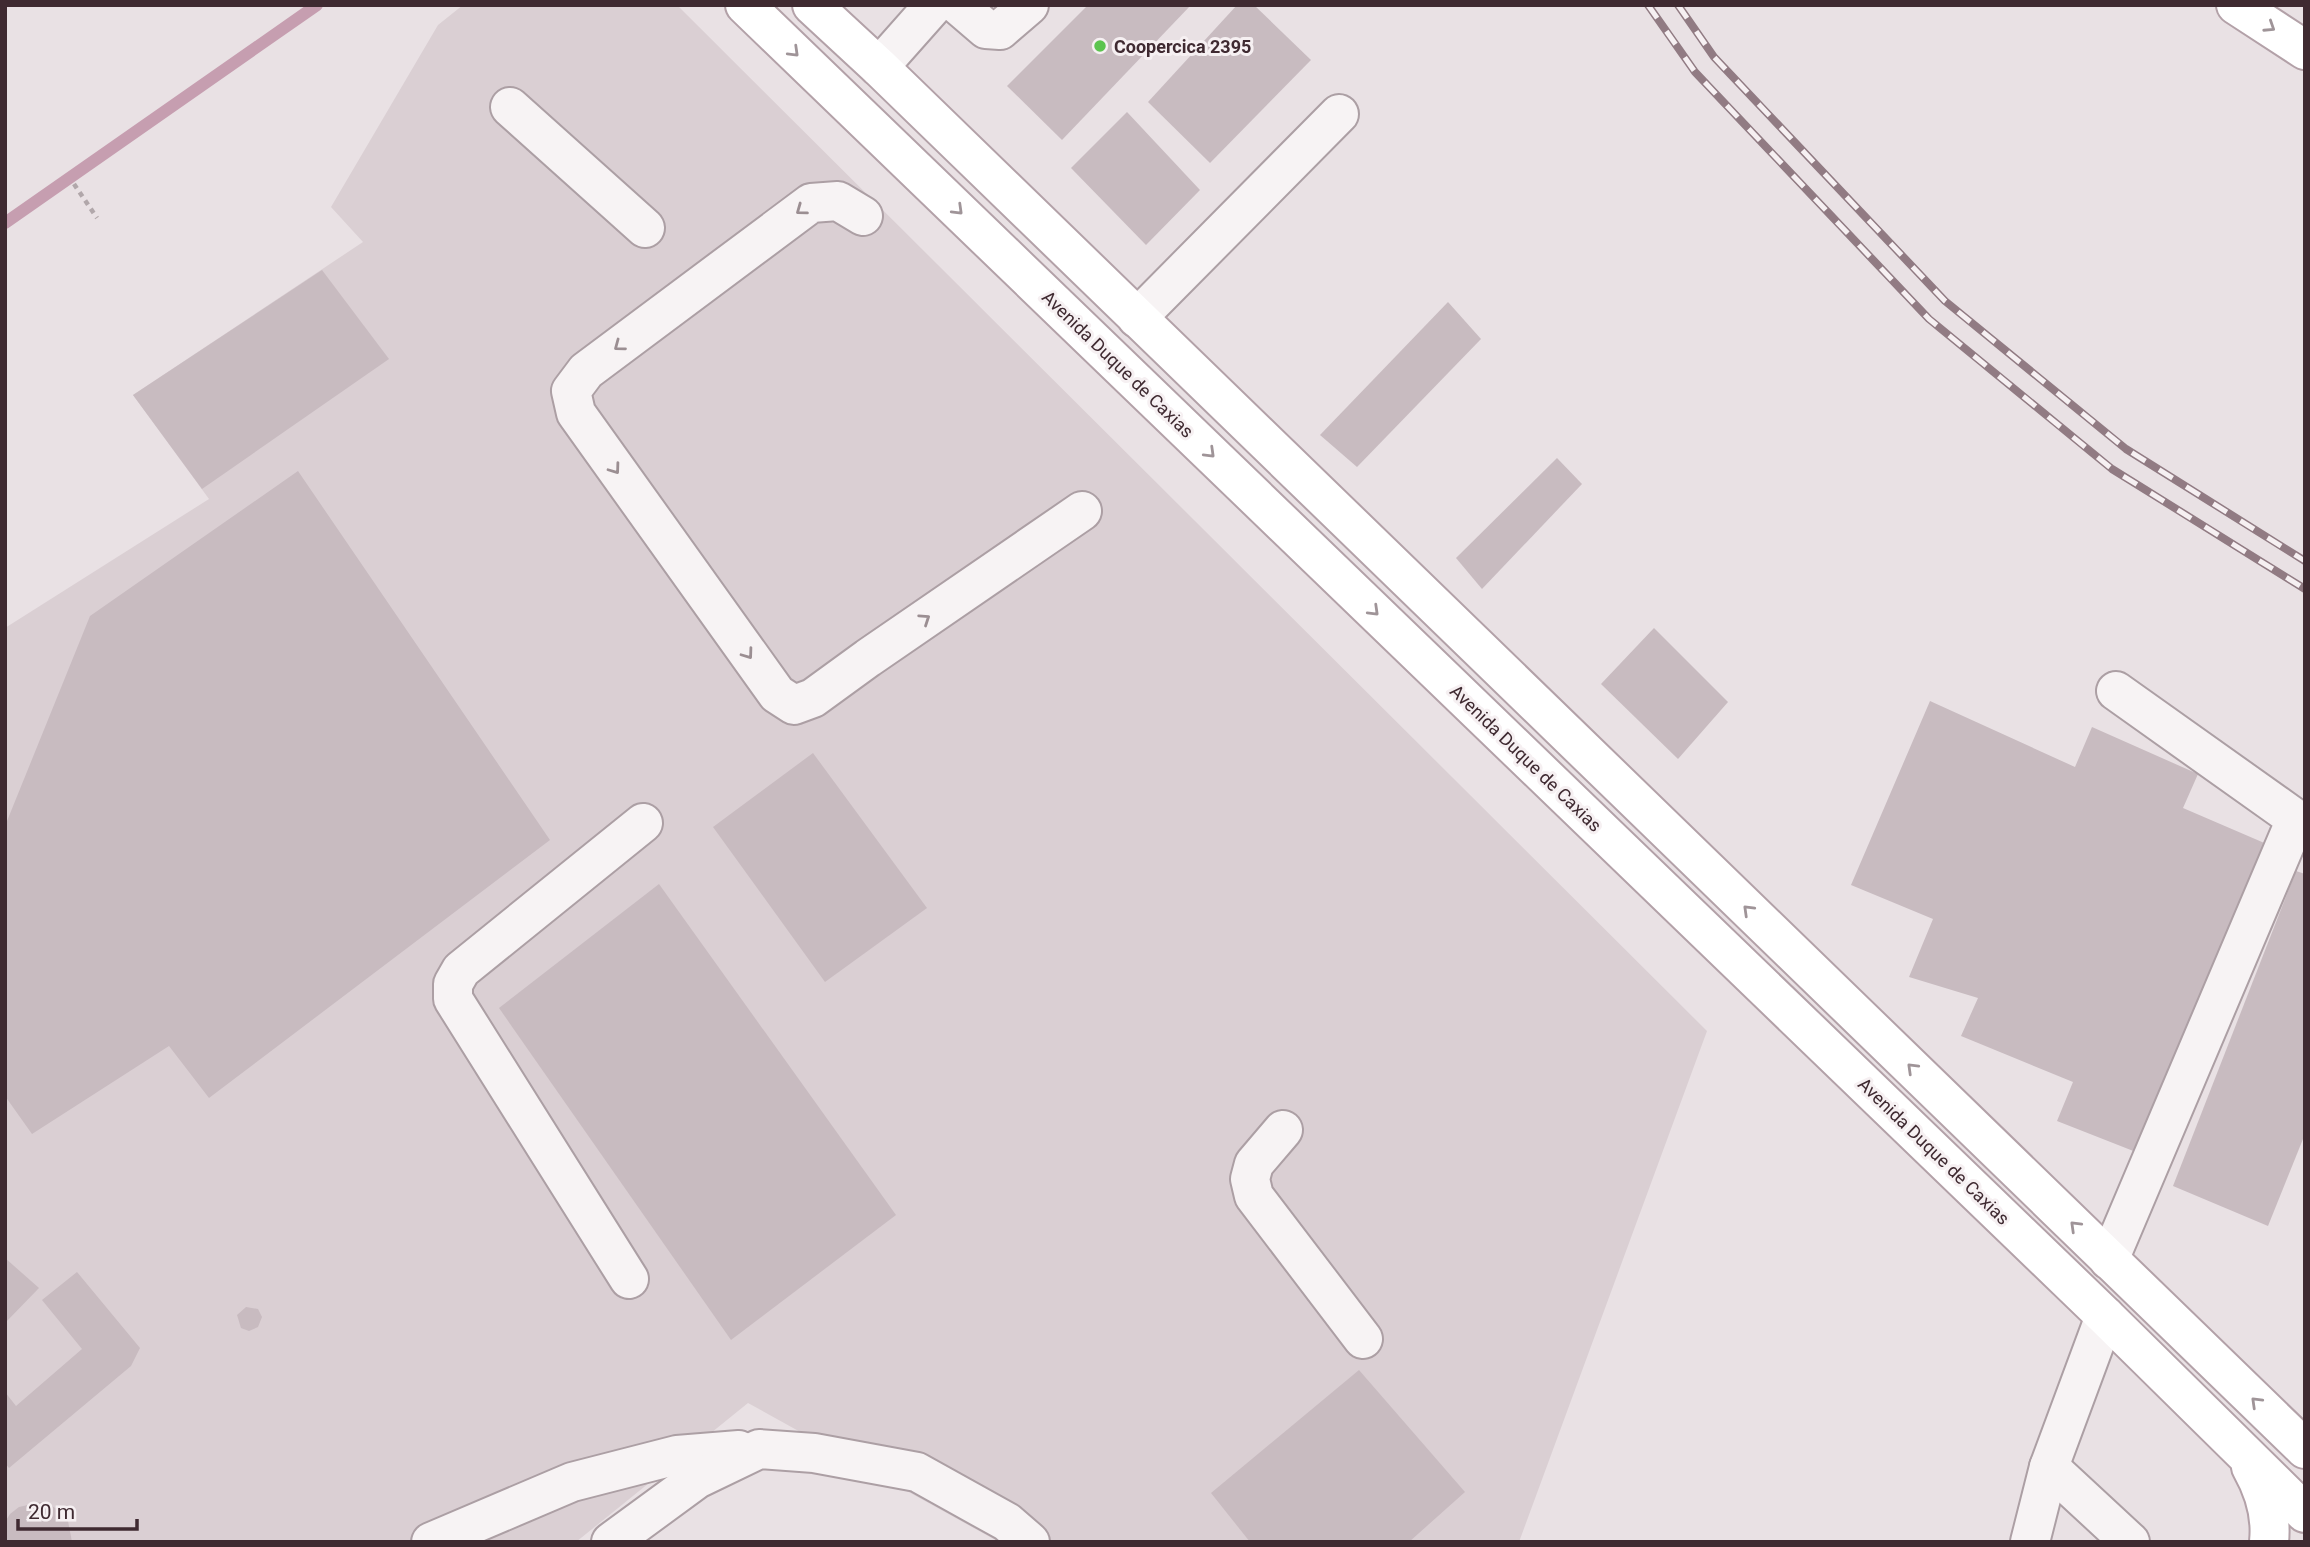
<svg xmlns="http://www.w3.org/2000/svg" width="2310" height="1547" font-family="Roboto,sans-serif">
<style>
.built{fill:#dacfd3}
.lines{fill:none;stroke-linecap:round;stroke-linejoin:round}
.stream{stroke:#c69eb0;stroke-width:12}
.building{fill:#c8bbc0}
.minor-casing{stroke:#ac9fa4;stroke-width:42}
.major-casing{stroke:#b3a1a8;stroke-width:42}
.path{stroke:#b1a7aa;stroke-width:4.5;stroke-dasharray:5 5;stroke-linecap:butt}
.minor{stroke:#f7f3f4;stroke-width:38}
.major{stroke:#fff;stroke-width:38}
.rail-casing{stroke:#917b83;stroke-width:8}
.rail{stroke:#f6f0f2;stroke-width:5;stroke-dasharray:16;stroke-linecap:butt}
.oneway{stroke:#9f9498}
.oneway2{stroke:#9b8e92}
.poi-dot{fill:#5cc44f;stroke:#f6f0f2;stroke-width:2.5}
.labels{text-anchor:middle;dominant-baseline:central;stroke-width:6;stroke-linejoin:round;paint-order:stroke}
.poi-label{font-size:18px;font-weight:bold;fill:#3f2a31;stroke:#f6f0f2;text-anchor:start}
.street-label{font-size:18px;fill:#3f2a31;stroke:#f6f0f2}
</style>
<rect width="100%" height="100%" fill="#e9e1e4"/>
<polygon class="built" points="463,5 677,5 1707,1031 1519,1542 999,1542 748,1403 576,1542 5,1542 5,628 209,499 133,395 363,242 331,207 438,25"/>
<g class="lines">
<polyline class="stream" points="5,223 317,5"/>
</g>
<g class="building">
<polygon points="1088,5 1191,5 1062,140 1007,86"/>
<polygon points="1237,5 1254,5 1311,60 1210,163 1148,102"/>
<polygon points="1127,112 1200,190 1146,245 1071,168"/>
<polygon points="322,270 389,359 202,489 133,395"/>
<polygon points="1448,302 1481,339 1357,467 1320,435"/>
<polygon points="1557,458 1582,484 1482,589 1456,558"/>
<polygon points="298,471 550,840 209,1098 169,1046 32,1134 5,1096 5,826 90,616"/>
<polygon points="1654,628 1728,702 1678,759 1601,684"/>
<polygon points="1930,701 2075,767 2092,727 2198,774 2183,808 2269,845 2141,1154 2057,1121 2073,1082 1961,1036 1978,998 1909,977 1933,919 1851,885"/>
<polygon points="813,753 927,908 825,982 713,827"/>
<polygon points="2296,871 2305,874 2305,1134 2268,1226 2173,1186"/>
<polygon points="659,884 896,1215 731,1340 499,1008"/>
<polygon points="5,1258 39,1288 5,1323"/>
<polygon points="77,1272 140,1348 131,1366 9,1468 5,1463 5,1392 16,1406 82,1349 42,1300"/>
<polygon points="246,1307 258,1309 262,1317 258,1327 249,1331 241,1328 237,1315"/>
<polygon points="1359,1370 1465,1492 1409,1542 1250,1542 1211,1493"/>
<polygon points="41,1502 52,1506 61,1512 68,1521 72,1542 5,1542 5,1522 10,1514 19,1507"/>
</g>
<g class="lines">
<g class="minor-casing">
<g id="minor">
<polyline points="958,5 986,29 1000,30 1029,5"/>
<polyline points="879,67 934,5"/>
<polyline points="510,107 645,228"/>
<polyline points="863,216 838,201 811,203 586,371 571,391 576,413 777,694 794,705 813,698 868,658 1082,511"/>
<polyline points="1137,318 1339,114"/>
<polyline points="1283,1130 1254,1164 1250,1179 1254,1196 1363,1339"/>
<polyline points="2109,1260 2296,819 2116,691"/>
<polyline points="629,1279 453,999 453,984 461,970 643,823"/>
<polyline points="2049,1467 2130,1542"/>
<polyline points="431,1542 572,1482 677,1455 739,1450"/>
<polyline points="611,1542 697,1479 759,1449 814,1453 917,1472 1007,1522 1030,1542"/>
<polyline points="2030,1542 2049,1467 2105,1316"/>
</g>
</g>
<g class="major-casing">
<g id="major">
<polyline points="745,5 2105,1316 2305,1513"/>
<polyline points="812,5 879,67 2305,1449"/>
<polyline points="2236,5 2305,50"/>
<path d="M 2251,1467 C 2264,1490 2272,1514 2269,1542"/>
</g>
</g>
<polyline class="path" points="74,184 97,218"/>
<use href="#minor" class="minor"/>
<use href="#major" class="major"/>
<g class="rail-casing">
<g id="rail">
<polyline points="1648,5 1695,72 1929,319 2112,469 2305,589"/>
<polyline points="1678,5 1714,57 1945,301 2126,449 2305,561"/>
</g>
</g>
<use href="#rail" class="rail"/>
</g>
<defs><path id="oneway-chevron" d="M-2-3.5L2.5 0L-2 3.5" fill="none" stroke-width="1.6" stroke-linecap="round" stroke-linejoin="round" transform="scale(1.75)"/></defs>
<g class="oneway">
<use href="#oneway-chevron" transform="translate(2270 27) rotate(33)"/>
<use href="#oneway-chevron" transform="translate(794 52) rotate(44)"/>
<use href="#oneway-chevron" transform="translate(958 210) rotate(44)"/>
<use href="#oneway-chevron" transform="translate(1210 453) rotate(44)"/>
<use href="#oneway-chevron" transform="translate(1374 611) rotate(44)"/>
<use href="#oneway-chevron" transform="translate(1748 910) rotate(-136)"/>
<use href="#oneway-chevron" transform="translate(1912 1068) rotate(-136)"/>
<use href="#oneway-chevron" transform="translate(2075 1226) rotate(-136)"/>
<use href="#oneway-chevron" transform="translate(2256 1402) rotate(-136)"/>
</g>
<g class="oneway2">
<use href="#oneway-chevron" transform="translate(801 210) rotate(144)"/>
<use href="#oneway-chevron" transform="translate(619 346) rotate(143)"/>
<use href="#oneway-chevron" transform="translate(615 469) rotate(54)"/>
<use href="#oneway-chevron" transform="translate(925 619) rotate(-34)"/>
<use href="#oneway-chevron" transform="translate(748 654) rotate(54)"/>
</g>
<circle class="poi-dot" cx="1100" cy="46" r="7"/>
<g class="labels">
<g class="poi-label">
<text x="1114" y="46">Coopercica 2395</text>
</g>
<g class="street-label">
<text transform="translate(1118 364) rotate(44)">Avenida Duque de Caxias</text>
<text transform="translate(1526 758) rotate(44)">Avenida Duque de Caxias</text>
<text transform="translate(1934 1151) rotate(44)">Avenida Duque de Caxias</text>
</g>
</g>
<rect width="2310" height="1547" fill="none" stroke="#3f2a31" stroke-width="14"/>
<path d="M18 1519v10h119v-10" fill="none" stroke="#3f2a31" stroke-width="3.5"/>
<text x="28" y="1519" font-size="21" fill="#3f2a31" stroke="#f6f0f2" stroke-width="5" paint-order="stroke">20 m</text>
</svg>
